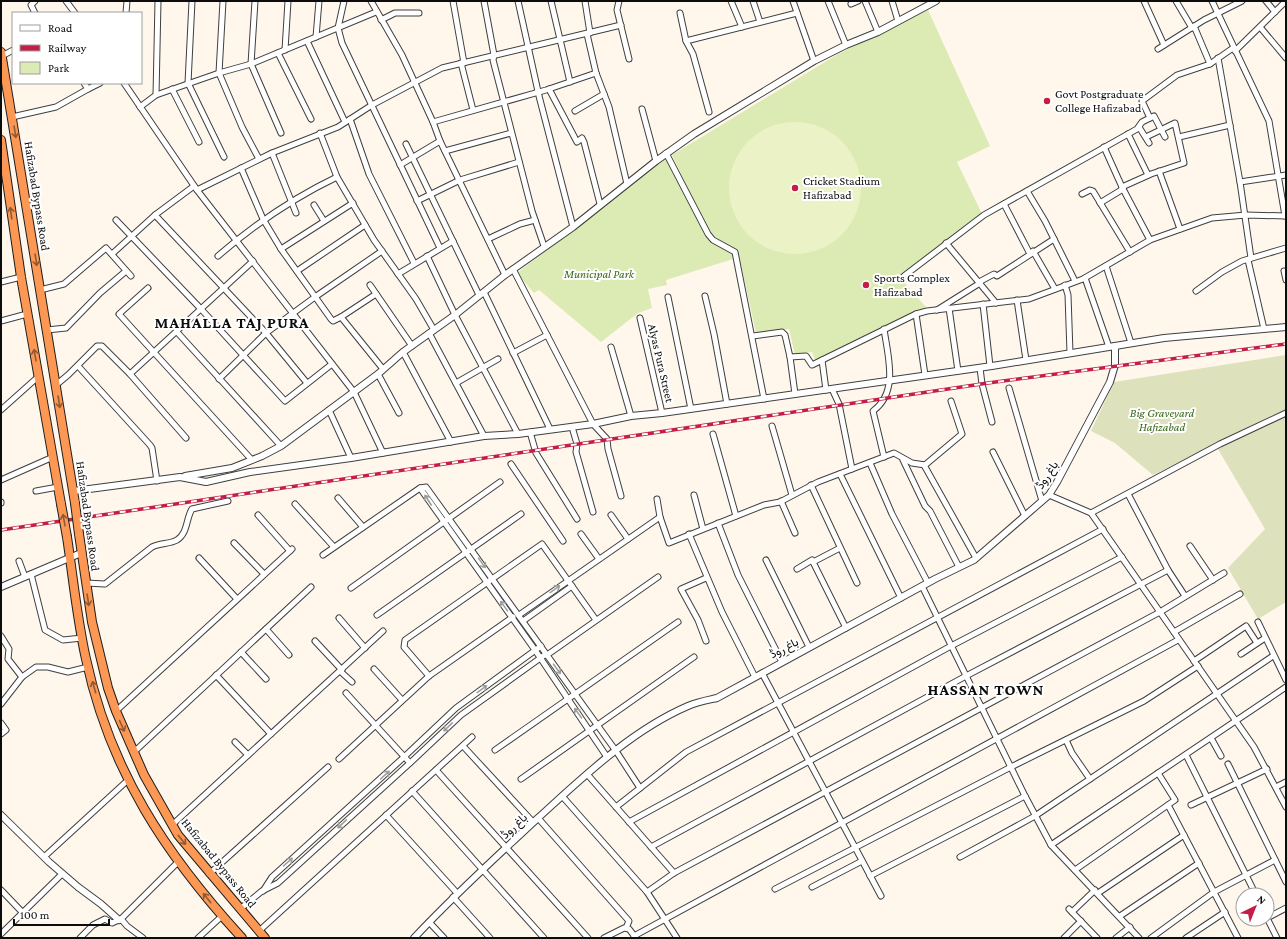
<svg xmlns="http://www.w3.org/2000/svg" width="1287" height="939" font-family="'Crimson Pro',Vazirmatn,serif">
<style>
.green{fill:#dcebb3}
.cemetery{fill:#dde1bc}
.pitch{fill:#ebf2c6}
.lines{fill:none;stroke-linecap:round;stroke-linejoin:round}
.minor-casing{stroke:#3f3f3f;stroke-width:7}
.tertiary-casing{stroke:#3f3f3f;stroke-width:8}
.trunk-casing{stroke:#1d1d1d;stroke-width:10}
.minor{stroke:#fff;stroke-width:5}
.tertiary{stroke:#fff;stroke-width:6}
.trunk{stroke:#fd9854;stroke-width:8}
.rail-casing{stroke:#c21e47;stroke-width:3.5}
.rail{stroke:#fff;stroke-width:2;stroke-dasharray:6;stroke-linecap:butt}
.trunk-bridge-casing{stroke:#1d1d1d;stroke-width:10;stroke-linecap:butt}
.trunk-bridge{stroke:#fd9854;stroke-width:8}
.oneway{stroke:#915934}
.oneway2{stroke:#9e9e9e}
.poi-dot{fill:#c21e47;stroke:#fff;stroke-width:1.5}
.labels{text-anchor:middle;dominant-baseline:central;stroke-width:4;stroke-linejoin:round;paint-order:stroke}
.poi-label{font-size:12px;fill:#0c0c0c;stroke:#fff;text-anchor:start}
.street-label{font-size:12px;fill:#0c0c0c;stroke:#fff}
.park-label{font-size:12px;font-style:italic;fill:#39671a;stroke:#fff}
.district-label{font-size:16px;font-weight:bold;letter-spacing:1px;fill:#0c0c0c;stroke:#fff}
</style>
<rect width="100%" height="100%" fill="#fff7eb"/>
<g class="green">
<polygon points="928,10 990,146 957,162 982,214 899,277 926,307 815,360 812,352 795,355 789,329 756,333 738,251 720,241 706,227 672,155 838,54"/>
<polygon points="666,158 710,242 728,251 732,254 733,259 666,280 667,285 648,289 652,308 638,313 601,342 539,290 534,293 517,273"/>
</g>
<polygon class="cemetery" points="1286,355 1286,602 1258,619 1228,568 1265,529 1215,444 1153,475 1115,443 1091,431 1114,382"/>
<circle class="pitch" cx="795" cy="188" r="66"/>
<g class="lines">
<g class="minor-casing">
<g id="minor">
<polyline points="35,1 31,5 35,13"/>
<polyline points="66,1 75,13"/>
<polyline points="192,1 188,83 224,157"/>
<polyline points="223,1 219,73 242,127 259,159"/>
<polyline points="255,1 251,64 281,133"/>
<polyline points="344,1 338,28 342,43 440,248"/>
<polyline points="371,1 402,55 433,122 440,141 505,275"/>
<polyline points="453,1 464,63"/>
<polyline points="484,1 494,55 493,60 532,211 544,246"/>
<polyline points="518,1 539,96 573,227"/>
<polyline points="551,1 570,82"/>
<polyline points="585,1 590,33"/>
<polyline points="619,1 617,10 629,59"/>
<polyline points="731,1 742,27"/>
<polyline points="753,1 760,22"/>
<polyline points="793,1 814,61"/>
<polyline points="828,1 846,45"/>
<polyline points="865,1 878,32"/>
<polyline points="892,1 898,21"/>
<polyline points="1144,1 1164,45"/>
<polyline points="1176,1 1192,28"/>
<polyline points="1212,1 1269,121 1285,216"/>
<polyline points="1266,1 1275,12"/>
<polyline points="851,4 858,1"/>
<polyline points="126,13 127,1"/>
<polyline points="680,13 686,41 693,54 709,112"/>
<polyline points="381,20 395,13 419,13"/>
<polyline points="1194,26 1210,64"/>
<polyline points="1260,27 1286,58"/>
<polyline points="587,34 596,73 609,107 627,184"/>
<polyline points="316,37 319,1"/>
<polyline points="307,41 345,122"/>
<polyline points="686,41 797,13"/>
<polyline points="1158,49 1204,20 1242,1"/>
<polyline points="285,50 288,1"/>
<polyline points="1235,51 1286,1"/>
<polyline points="278,53 311,119"/>
<polyline points="2,56 13,50"/>
<polyline points="1218,58 1240,182 1251,258"/>
<polyline points="461,63 473,110"/>
<polyline points="84,83 88,89 100,83"/>
<polyline points="124,83 197,190 354,392 383,453"/>
<polyline points="172,89 199,142"/>
<polyline points="549,89 577,142 582,138 584,142 600,204"/>
<polyline points="156,95 158,1"/>
<polyline points="140,107 156,95 219,73 251,64 376,12"/>
<polyline points="642,109 656,161"/>
<polyline points="575,111 604,94"/>
<polyline points="12,117 56,107 88,89"/>
<polyline points="1150,118 1142,101 1177,75 1210,64 1233,48"/>
<polyline points="350,119 369,174 414,263"/>
<polyline points="433,122 546,90 596,73"/>
<polyline points="1139,127 1149,143"/>
<polyline points="320,133 337,177 374,240 416,299 434,330"/>
<polyline points="1128,134 1148,175"/>
<polyline points="1179,137 1230,125"/>
<polyline points="406,144 479,295"/>
<polyline points="1104,147 1122,187 1150,240"/>
<polyline points="445,151 511,133"/>
<polyline points="272,153 296,213"/>
<polyline points="666,153 708,234 713,240 735,252 764,399"/>
<polyline points="400,165 440,141"/>
<polyline points="241,168 263,219 281,249 331,319 333,321 341,317 383,369"/>
<polyline points="1159,171 1180,229"/>
<polyline points="1240,182 1286,175"/>
<polyline points="1122,187 1151,174 1184,163 1175,123 1146,137"/>
<polyline points="197,190 272,153 338,127 372,105 442,68 621,25"/>
<polyline points="1027,191 1045,221 1075,281"/>
<polyline points="1082,194 1090,190 1093,191 1130,252"/>
<polyline points="417,201 460,180 519,162"/>
<polyline points="1100,203 1123,189"/>
<polyline points="1004,204 1030,254"/>
<polyline points="314,205 324,221"/>
<polyline points="155,215 266,333 307,383"/>
<polyline points="116,220 201,309 285,401 332,364"/>
<polyline points="488,239 520,224 535,220"/>
<polyline points="946,243 996,303"/>
<polyline points="281,249 353,203"/>
<polyline points="1033,251 1055,289"/>
<polyline points="112,254 155,215 194,186"/>
<path d="M 218,256 C 255,224 293,198 337,177"/>
<polyline points="427,256 455,315 518,434"/>
<polyline points="1248,260 1264,329"/>
<polyline points="1106,266 1131,343"/>
<polyline points="513,269 593,424 607,439 608,449 621,496"/>
<polyline points="297,271 365,225"/>
<polyline points="1284,271 1286,280"/>
<polyline points="398,274 453,241"/>
<polyline points="904,276 984,215 1137,129 1142,122 1154,116 1165,137"/>
<polyline points="1085,278 1109,347"/>
<polyline points="1,282 21,277"/>
<polyline points="979,282 994,274 997,276 1054,239"/>
<polyline points="370,285 412,346"/>
<polyline points="1065,285 1068,295 1070,353"/>
<polyline points="148,288 119,314 251,459"/>
<polyline points="40,290 64,284 106,248 131,276"/>
<polyline points="1196,291 1222,272 1242,261 1286,248"/>
<polyline points="484,292 550,429"/>
<polyline points="705,296 714,334 727,404"/>
<polyline points="668,297 691,409"/>
<polyline points="1017,300 1026,360"/>
<polyline points="983,304 990,366"/>
<polyline points="949,308 958,371"/>
<polyline points="937,310 980,283"/>
<polyline points="916,314 925,375"/>
<polyline points="341,317 376,294"/>
<polyline points="640,318 662,413"/>
<polyline points="1,321 27,314"/>
<polyline points="47,330 66,328 100,293 126,271"/>
<polyline points="177,332 281,446"/>
<polyline points="429,333 484,436"/>
<polyline points="753,336 782,332 785,335 790,357 806,356 812,365 916,314 927,311 1029,299 1083,279 1150,240 1212,218 1246,215 1286,216"/>
<polyline points="611,347 631,416"/>
<polyline points="403,352 451,442"/>
<polyline points="513,353 547,335"/>
<polyline points="790,357 795,394"/>
<polyline points="822,360 826,390"/>
<polyline points="78,366 150,445 152,448 157,481"/>
<polyline points="980,368 982,384 992,422"/>
<polyline points="130,374 253,261"/>
<polyline points="378,374 399,413"/>
<polyline points="219,379 266,333 315,297 382,251"/>
<polyline points="456,383 498,359"/>
<polyline points="56,385 68,375 97,346 102,346 130,374 186,438"/>
<polyline points="1009,388 1042,501"/>
<polyline points="832,389 839,404 852,469"/>
<polyline points="1,410 39,376"/>
<polyline points="329,410 351,458"/>
<polyline points="772,426 792,495"/>
<polyline points="572,427 577,444 576,452 593,512"/>
<polyline points="530,432 536,453 577,519"/>
<polyline points="713,434 736,516"/>
<polyline points="993,452 1025,516"/>
<path d="M 884,457 L 873,411 C 899,392 888,357 884,329"/>
<polyline points="903,460 925,506 930,511 959,567"/>
<polyline points="870,463 892,514 928,583"/>
<polyline points="511,464 563,541"/>
<polyline points="924,465 976,558"/>
<polyline points="840,474 901,598"/>
<polyline points="1,480 53,457"/>
<polyline points="811,485 857,583"/>
<polyline points="420,488 535,650 607,757"/>
<polyline points="36,491 58,487"/>
<polyline points="1128,494 1168,570 1185,596"/>
<polyline points="694,495 703,529"/>
<polyline points="1049,495 1091,513 1254,747 1286,807"/>
<polyline points="338,498 363,527"/>
<polyline points="657,499 660,517 669,543 764,505 780,502 818,482 894,453 912,463 925,465 962,434 951,401"/>
<polyline points="781,501 795,533"/>
<polyline points="1,502 1,503"/>
<polyline points="295,504 334,547"/>
<polyline points="1091,513 1220,444 1286,413"/>
<polyline points="258,515 290,551"/>
<polyline points="611,515 628,539"/>
<polyline points="718,523 738,575 782,662"/>
<polyline points="581,534 599,559"/>
<polyline points="689,534 722,612 755,677"/>
<polyline points="234,543 264,574"/>
<polyline points="1190,546 1213,580"/>
<polyline points="323,555 420,488 426,487 616,751 640,788"/>
<polyline points="199,558 237,599"/>
<polyline points="766,560 809,647"/>
<polyline points="19,561 25,577"/>
<polyline points="813,562 840,548"/>
<polyline points="797,569 812,560 846,628"/>
<polyline points="31,574 45,630 63,640 82,638"/>
<path d="M 86,583 L 105,584 L 152,547 C 160,543 170,544 177,540 C 188,533 186,518 192,509 L 228,501"/>
<polyline points="922,586 1025,796 1051,845 1139,938"/>
<polyline points="351,588 500,482"/>
<polyline points="377,615 521,514"/>
<polyline points="519,615 660,517"/>
<polyline points="339,618 365,648"/>
<polyline points="523,621 572,586"/>
<polyline points="1258,622 1286,680"/>
<polyline points="266,629 289,655"/>
<polyline points="1174,632 1240,594"/>
<polyline points="1,636 9,649 8,659 22,677"/>
<polyline points="315,641 342,670"/>
<polyline points="706,641 698,620 681,589 706,578"/>
<polyline points="241,652 266,679"/>
<polyline points="1241,654 1265,638"/>
<polyline points="547,655 658,577"/>
<polyline points="1194,661 1246,626 1257,643"/>
<polyline points="374,669 402,700"/>
<polyline points="340,671 352,682"/>
<polyline points="762,673 881,896"/>
<polyline points="216,675 271,734"/>
<polyline points="429,676 404,647 405,640 542,544 596,620"/>
<polyline points="346,693 410,763"/>
<polyline points="1,704 22,677 36,667 48,667 68,672 88,667"/>
<polyline points="116,711 292,549"/>
<polyline points="1,723 6,730 1,734"/>
<polyline points="1211,738 1221,756"/>
<polyline points="1066,740 1072,753 1090,779"/>
<polyline points="235,742 248,755"/>
<polyline points="463,746 533,822"/>
<polyline points="495,750 678,622"/>
<polyline points="134,752 311,587"/>
<polyline points="1186,755 1256,895"/>
<polyline points="339,759 429,676 513,617"/>
<polyline points="1228,764 1286,882"/>
<polyline points="436,770 588,938"/>
<polyline points="587,774 674,873"/>
<polyline points="521,779 694,657"/>
<polyline points="1276,787 1286,782"/>
<polyline points="412,791 544,938"/>
<polyline points="562,796 647,892 677,938"/>
<polyline points="1168,805 1238,938"/>
<polyline points="1191,805 1267,769"/>
<polyline points="616,807 686,752 1103,529"/>
<polyline points="386,815 457,893"/>
<polyline points="538,818 629,921 626,928"/>
<polyline points="629,822 951,646 1122,557"/>
<polyline points="172,825 383,631"/>
<polyline points="1051,845 1286,687"/>
<polyline points="651,847 966,676 1168,570"/>
<polyline points="44,857 128,780"/>
<polyline points="960,857 1035,816 1273,656"/>
<polyline points="1075,870 1175,800 1158,773"/>
<polyline points="209,874 328,767"/>
<polyline points="870,876 1025,796"/>
<polyline points="812,887 862,861"/>
<polyline points="775,889 1011,767 1144,701 1198,666"/>
<polyline points="1,890 23,913"/>
<polyline points="263,891 272,877 404,757 456,708 541,646"/>
<polyline points="647,892 674,873 1160,612 1224,573"/>
<polyline points="1098,893 1184,835"/>
<polyline points="453,897 490,938"/>
<polyline points="240,909 262,891 278,883 410,763 461,715 546,654"/>
<polyline points="1069,909 1097,938"/>
<polyline points="1072,912 1095,890"/>
<polyline points="1120,916 1199,863"/>
<polyline points="1267,918 1277,938"/>
<polyline points="1267,918 1286,908"/>
<polyline points="121,919 127,926 143,938"/>
<polyline points="429,922 444,938"/>
<polyline points="259,931 472,737"/>
<polyline points="1,934 62,874"/>
<polyline points="634,936 1178,640"/>
<polyline points="80,938 93,925 105,919 112,923 121,919 178,862"/>
<polyline points="198,938 222,916"/>
<polyline points="604,938 624,928 629,929 636,938"/>
<polyline points="1064,938 1081,921"/>
<polyline points="1116,938 1130,927"/>
<polyline points="1151,938 1214,892 1275,860"/>
<polyline points="1186,938 1225,912"/>
</g>
</g>
<g class="tertiary-casing">
<g id="tertiary">
<polyline points="185,476 232,468 262,456 281,446 378,374 403,352 455,315 505,275 573,227 656,161 694,134 814,61 846,45 878,32 936,1"/>
<polyline points="74,491 180,477 206,482 250,472 351,458 484,436 518,434 593,424 631,416 662,413 992,366 1164,338 1286,327"/>
<polyline points="1,587 81,553"/>
<polyline points="1,815 49,862 78,887 101,904 119,920"/>
<path d="M 414,938 C 453,896 496,857 538,818 C 583,777 632,730 688,706 C 697,702 708,700 717,698 L 935,579 L 974,560 L 1049,495 L 1057,482 L 1110,382 L 1115,365 L 1115,346"/>
</g>
</g>
<g class="trunk-casing">
<g id="trunk">
<polyline points="1,52 75,503"/>
<polyline points="1,140 21,277 61,504"/>
<polyline points="79,534 92,622 108,688 116,711 144,775 178,835 265,938"/>
<path d="M 67,537 C 73,577 77,619 86,659 C 110,771 166,855 242,938"/>
</g>
</g>
<use href="#minor" class="minor"/>
<use href="#tertiary" class="tertiary"/>
<use href="#trunk" class="trunk"/>
<g class="rail-casing">
<polyline id="rail" points="1,530 988,383 1286,344"/>
</g>
<use href="#rail" class="rail"/>
<g class="trunk-bridge-casing">
<g id="trunk-bridge">
<polyline points="75,503 79,534"/>
<polyline points="61,504 67,537"/>
</g>
</g>
<use href="#trunk-bridge" class="trunk-bridge"/>
</g>
<defs><path id="oneway-shaft" d="M-6 0H5M1.5-3L5.5 0L1.5 3" fill="none" stroke-width="1.6" stroke-linecap="round" stroke-linejoin="round"/></defs>
<g class="oneway">
<use href="#oneway-shaft" transform="translate(15 132) rotate(81)"/>
<use href="#oneway-shaft" transform="translate(11 213) rotate(-98)"/>
<use href="#oneway-shaft" transform="translate(36 260) rotate(81)"/>
<use href="#oneway-shaft" transform="translate(35 355) rotate(-100)"/>
<use href="#oneway-shaft" transform="translate(59 402) rotate(81)"/>
<use href="#oneway-shaft" transform="translate(64 520) rotate(-100)"/>
<use href="#oneway-shaft" transform="translate(88 600) rotate(81)"/>
<use href="#oneway-shaft" transform="translate(94 687) rotate(-106)"/>
<use href="#oneway-shaft" transform="translate(122 726) rotate(66)"/>
<use href="#oneway-shaft" transform="translate(182 840) rotate(51)"/>
<use href="#oneway-shaft" transform="translate(207 898) rotate(-129)"/>
</g>
<g class="oneway2">
<use href="#oneway-shaft" transform="translate(428 500) rotate(-123)"/>
<use href="#oneway-shaft" transform="translate(482 563) rotate(55)"/>
<use href="#oneway-shaft" transform="translate(555 589) rotate(-36)"/>
<use href="#oneway-shaft" transform="translate(504 606) rotate(-126)"/>
<use href="#oneway-shaft" transform="translate(557 669) rotate(54)"/>
<use href="#oneway-shaft" transform="translate(482 689) rotate(-36)"/>
<use href="#oneway-shaft" transform="translate(578 713) rotate(-126)"/>
<use href="#oneway-shaft" transform="translate(448 727) rotate(136)"/>
<use href="#oneway-shaft" transform="translate(385 775) rotate(-42)"/>
<use href="#oneway-shaft" transform="translate(342 824) rotate(137)"/>
<use href="#oneway-shaft" transform="translate(288 862) rotate(-42)"/>
</g>
<g class="poi-dot">
<circle cx="1047" cy="101" r="4"/>
<circle cx="795" cy="188" r="4"/>
<circle cx="866" cy="285" r="4"/>
</g>
<g class="labels">
<g class="poi-label">
<text x="1055" y="94">Govt Postgraduate<tspan x="1055" dy="14">College Hafizabad</tspan></text>
<text x="803" y="181">Cricket Stadium<tspan x="803" dy="14">Hafizabad</tspan></text>
<text x="874" y="278">Sports Complex<tspan x="874" dy="14">Hafizabad</tspan></text>
</g>
<g class="street-label">
<text transform="translate(37 196) rotate(81)">Hafizabad Bypass Road</text>
<text transform="translate(661 363) rotate(77)">Alyas Pura Street</text>
<text transform="translate(1047 475) rotate(-57)">باغ روڈ</text>
<text transform="translate(88 516) rotate(82)">Hafizabad Bypass Road</text>
<text transform="translate(784 648) rotate(-28)">باغ روڈ</text>
<text transform="translate(514 826) rotate(-43)">باغ روڈ</text>
<text transform="translate(219 863) rotate(51)">Hafizabad Bypass Road</text>
</g>
<g class="park-label">
<text x="599" y="274">Municipal Park</text>
<text x="1162" y="413">Big Graveyard<tspan x="1162" dy="14">Hafizabad</tspan></text>
</g>
<g class="district-label">
<text x="232" y="322">MAHALLA TAJ PURA</text>
<text x="986" y="689">HASSAN TOWN</text>
</g>
</g>
<rect width="1287" height="939" fill="none" stroke="#0c0c0c" stroke-width="4"/>
<rect x="12" y="12" width="130" height="72" fill="#ffffff" stroke="#9e9e9e"/>
<rect x="20" y="25" width="20" height="6" fill="#ffffff" stroke="#9e9e9e"/>
<text x="48" y="32" font-size="12" fill="#0c0c0c">Road</text>
<rect x="20" y="45" width="20" height="6" fill="#c21e47" stroke="#9e9e9e"/>
<text x="48" y="52" font-size="12" fill="#0c0c0c">Railway</text>
<rect x="20" y="62" width="20" height="12" fill="#dcebb3" stroke="#9e9e9e"/>
<text x="48" y="72" font-size="12" fill="#0c0c0c">Park</text>
<g transform="translate(1255 907) rotate(43)"><circle r="19" fill="#ffffff" stroke="#9e9e9e"/>
<path d="M0-3L7 15L0 10L-7 15Z" fill="#c21e47"/>
<text y="-6" font-size="11" font-weight="bold" text-anchor="middle" fill="#0c0c0c">N</text>
</g>
<path d="M14 919v6h95v-6" fill="none" stroke="#0c0c0c" stroke-width="2"/>
<text x="20" y="919" font-size="12" fill="#0c0c0c" stroke="#ffffff" stroke-width="3" paint-order="stroke">100 m</text>
</svg>
